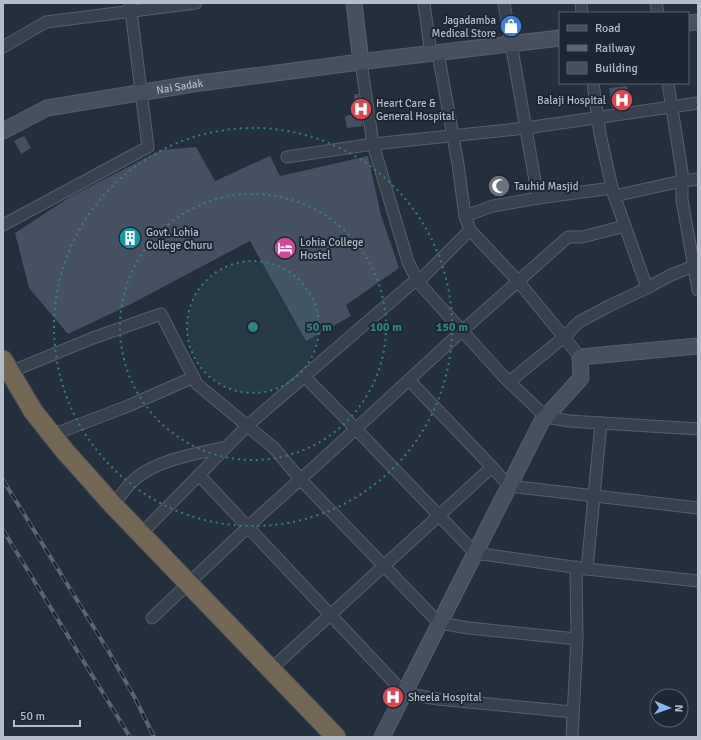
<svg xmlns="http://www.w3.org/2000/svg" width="701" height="740" font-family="Signika,sans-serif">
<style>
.building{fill:#455162}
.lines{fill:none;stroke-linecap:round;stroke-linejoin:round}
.street-casing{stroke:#565f6c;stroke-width:13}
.secondary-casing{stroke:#565f6c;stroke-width:17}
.highway-casing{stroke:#434c59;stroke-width:21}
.street{stroke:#38414e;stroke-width:11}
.secondary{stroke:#465061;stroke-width:15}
.highway{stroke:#746855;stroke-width:19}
.rail-casing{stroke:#5a6575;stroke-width:4}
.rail{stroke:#1d2633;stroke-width:2.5;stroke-dasharray:8;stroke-linecap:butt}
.ring{fill:none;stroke:#308480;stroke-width:2;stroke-dasharray:2 4}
.labels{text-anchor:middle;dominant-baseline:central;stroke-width:4;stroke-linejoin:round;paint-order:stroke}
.poi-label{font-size:11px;fill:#b4bcc9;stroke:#1d2633;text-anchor:start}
.street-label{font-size:11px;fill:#b4bcc9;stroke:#1d2633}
.centre{fill:#308480;stroke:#1d2633;stroke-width:2}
.ring-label{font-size:12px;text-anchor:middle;font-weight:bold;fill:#308480;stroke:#1d2633;stroke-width:4;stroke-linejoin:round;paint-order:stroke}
</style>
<rect width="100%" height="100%" fill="#242f3e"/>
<g class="building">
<polygon points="627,86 630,106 612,108 609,88"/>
<polygon points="354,94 359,94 363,126 347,128 345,116 351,115 350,109 355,108"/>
<polygon points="24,136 31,148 21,154 14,141"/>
<polygon points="196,147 215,181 270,156 280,176 368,156 381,215 399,268 346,305 351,316 306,341 250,241 129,305 68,334 29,288 15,233 70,197 161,150"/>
</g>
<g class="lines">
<g class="street-casing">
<g id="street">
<polyline points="424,3 431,54"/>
<polyline points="504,3 538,198"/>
<polyline points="581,3 582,13"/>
<polyline points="656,3 658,13"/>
<polyline points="3,47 46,22 196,3"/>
<polyline points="438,53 458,164 465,216 470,230 518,281 580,357"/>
<polyline points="361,62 373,144 408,262 418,282 504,377 546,417 569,421 698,429"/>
<polyline points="593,83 600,134 613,192 647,288"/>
<polyline points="668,83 682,172 682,200 698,290"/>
<polyline points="287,157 373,144 526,128 698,103"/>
<polyline points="614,196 682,181 698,179"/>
<polyline points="465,216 493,206 538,198 612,188"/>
<polyline points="3,225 148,147 130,3"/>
<polyline points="418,282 470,230"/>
<polyline points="10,372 93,338 161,314 197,384 274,448 300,479 439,623 469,628 577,639"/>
<polyline points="304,376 356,429 475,553 587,569 698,581"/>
<polyline points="409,380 492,467 509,486 698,508"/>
<polyline points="509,382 564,337 579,322 609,306 647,288 669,276 698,264"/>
<polyline points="52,435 128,406 194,377"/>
<polyline points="199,475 404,693 438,699 573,712"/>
<path d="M 113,505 C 120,497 127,486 135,479 C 156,460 199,453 226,447"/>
<polyline points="141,534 248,425 417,279"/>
<polyline points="587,569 601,423"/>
<polyline points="152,618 265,511 323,459 462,331 568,237 582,237 625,226"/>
<polyline points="271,669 492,467"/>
<polyline points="572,737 577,639 576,567"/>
</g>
</g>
<g class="secondary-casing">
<g id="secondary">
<polyline points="354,3 361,62"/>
<polyline points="688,23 698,22"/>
<path id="s1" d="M 3,131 L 47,108 L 193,84 L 375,60 L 560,38"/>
<polyline points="382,737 542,421 581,378 580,357 698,346"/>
</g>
</g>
<g class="highway-casing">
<polyline id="highway" points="3,360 33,411 64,450 113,505 336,737"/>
</g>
<use href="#street" class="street"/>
<use href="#secondary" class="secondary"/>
<use href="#highway" class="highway"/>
<g class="rail-casing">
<g id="rail">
<polyline points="3,480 109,652 135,698 154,737"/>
<polyline points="3,530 130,737"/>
</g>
</g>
<use href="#rail" class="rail"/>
</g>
<circle cx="253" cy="327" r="66" fill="#308480" fill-opacity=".12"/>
<g class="ring">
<circle cx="253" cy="327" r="66"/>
<circle cx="253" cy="327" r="133"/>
<circle cx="253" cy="327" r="199"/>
</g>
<defs>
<g id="shop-disc" transform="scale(1.15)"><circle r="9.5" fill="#3f7fe0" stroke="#1d2633"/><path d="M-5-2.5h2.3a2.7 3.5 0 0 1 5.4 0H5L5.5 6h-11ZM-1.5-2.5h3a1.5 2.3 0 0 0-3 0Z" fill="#fff"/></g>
<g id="hospital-disc" transform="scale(1.15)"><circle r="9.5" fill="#e0444e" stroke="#1d2633"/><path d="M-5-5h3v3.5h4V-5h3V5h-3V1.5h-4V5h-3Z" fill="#fff"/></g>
<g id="mosque-disc" transform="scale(1.15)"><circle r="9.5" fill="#6b7280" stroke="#1d2633"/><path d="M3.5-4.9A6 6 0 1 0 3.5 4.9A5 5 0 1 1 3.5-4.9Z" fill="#fff"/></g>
<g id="building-disc" transform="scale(1.15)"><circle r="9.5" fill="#0f9aa8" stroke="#1d2633"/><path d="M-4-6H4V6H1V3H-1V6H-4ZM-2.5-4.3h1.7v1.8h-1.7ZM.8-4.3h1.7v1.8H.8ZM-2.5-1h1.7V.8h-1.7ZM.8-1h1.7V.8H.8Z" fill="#fff"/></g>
<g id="hotel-disc" transform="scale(1.15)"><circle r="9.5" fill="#d1479c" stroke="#1d2633"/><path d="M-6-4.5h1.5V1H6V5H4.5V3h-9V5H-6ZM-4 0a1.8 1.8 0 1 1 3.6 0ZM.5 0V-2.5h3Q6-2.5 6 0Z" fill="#fff"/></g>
</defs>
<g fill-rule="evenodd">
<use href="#shop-disc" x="511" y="26"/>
<use href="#hospital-disc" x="622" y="100"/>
<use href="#hospital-disc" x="361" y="109"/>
<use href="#mosque-disc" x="499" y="186"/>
<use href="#building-disc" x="130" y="238"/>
<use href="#hotel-disc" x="285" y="248"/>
<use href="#hospital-disc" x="393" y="697"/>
</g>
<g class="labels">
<g class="poi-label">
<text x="496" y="20" text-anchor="end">Jagadamba<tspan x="496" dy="13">Medical Store</tspan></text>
<text x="606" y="100" text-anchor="end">Balaji Hospital</text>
<text x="376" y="103">Heart Care &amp;<tspan x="376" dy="13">General Hospital</tspan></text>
<text x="514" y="186">Tauhid Masjid</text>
<text x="146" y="232">Govt. Lohia<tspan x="146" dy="13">College Churu</tspan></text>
<text x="300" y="242">Lohia College<tspan x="300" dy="13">Hostel</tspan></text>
<text x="408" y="697">Sheela Hospital</text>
</g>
<g class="street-label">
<text stroke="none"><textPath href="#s1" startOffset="184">Nai Sadak</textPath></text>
</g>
</g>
<circle cx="253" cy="327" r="6" class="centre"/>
<g class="ring-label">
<text x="319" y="331">50 m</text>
<text x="386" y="331">100 m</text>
<text x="452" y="331">150 m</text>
</g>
<rect width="701" height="740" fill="none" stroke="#b4bcc9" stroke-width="8"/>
<rect x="559" y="12" width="130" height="72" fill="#1d2633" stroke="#59626f"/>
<rect x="567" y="25" width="20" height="6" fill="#465061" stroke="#59626f"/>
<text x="595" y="32" font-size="12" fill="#b4bcc9">Road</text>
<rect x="567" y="45" width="20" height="6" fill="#5a6575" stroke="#59626f"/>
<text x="595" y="52" font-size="12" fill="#b4bcc9">Railway</text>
<rect x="567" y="62" width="20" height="12" fill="#455162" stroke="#59626f"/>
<text x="595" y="72" font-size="12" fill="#b4bcc9">Building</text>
<g transform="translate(669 708) rotate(92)"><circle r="19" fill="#1d2633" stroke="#59626f"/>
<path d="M0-3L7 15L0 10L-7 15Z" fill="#8ab4f8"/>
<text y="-6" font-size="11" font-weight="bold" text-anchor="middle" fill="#b4bcc9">N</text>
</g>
<path d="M14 720v6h66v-6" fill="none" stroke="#b4bcc9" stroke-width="2"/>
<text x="20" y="720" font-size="12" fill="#b4bcc9" stroke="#1d2633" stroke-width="3" paint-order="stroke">50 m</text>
</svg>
